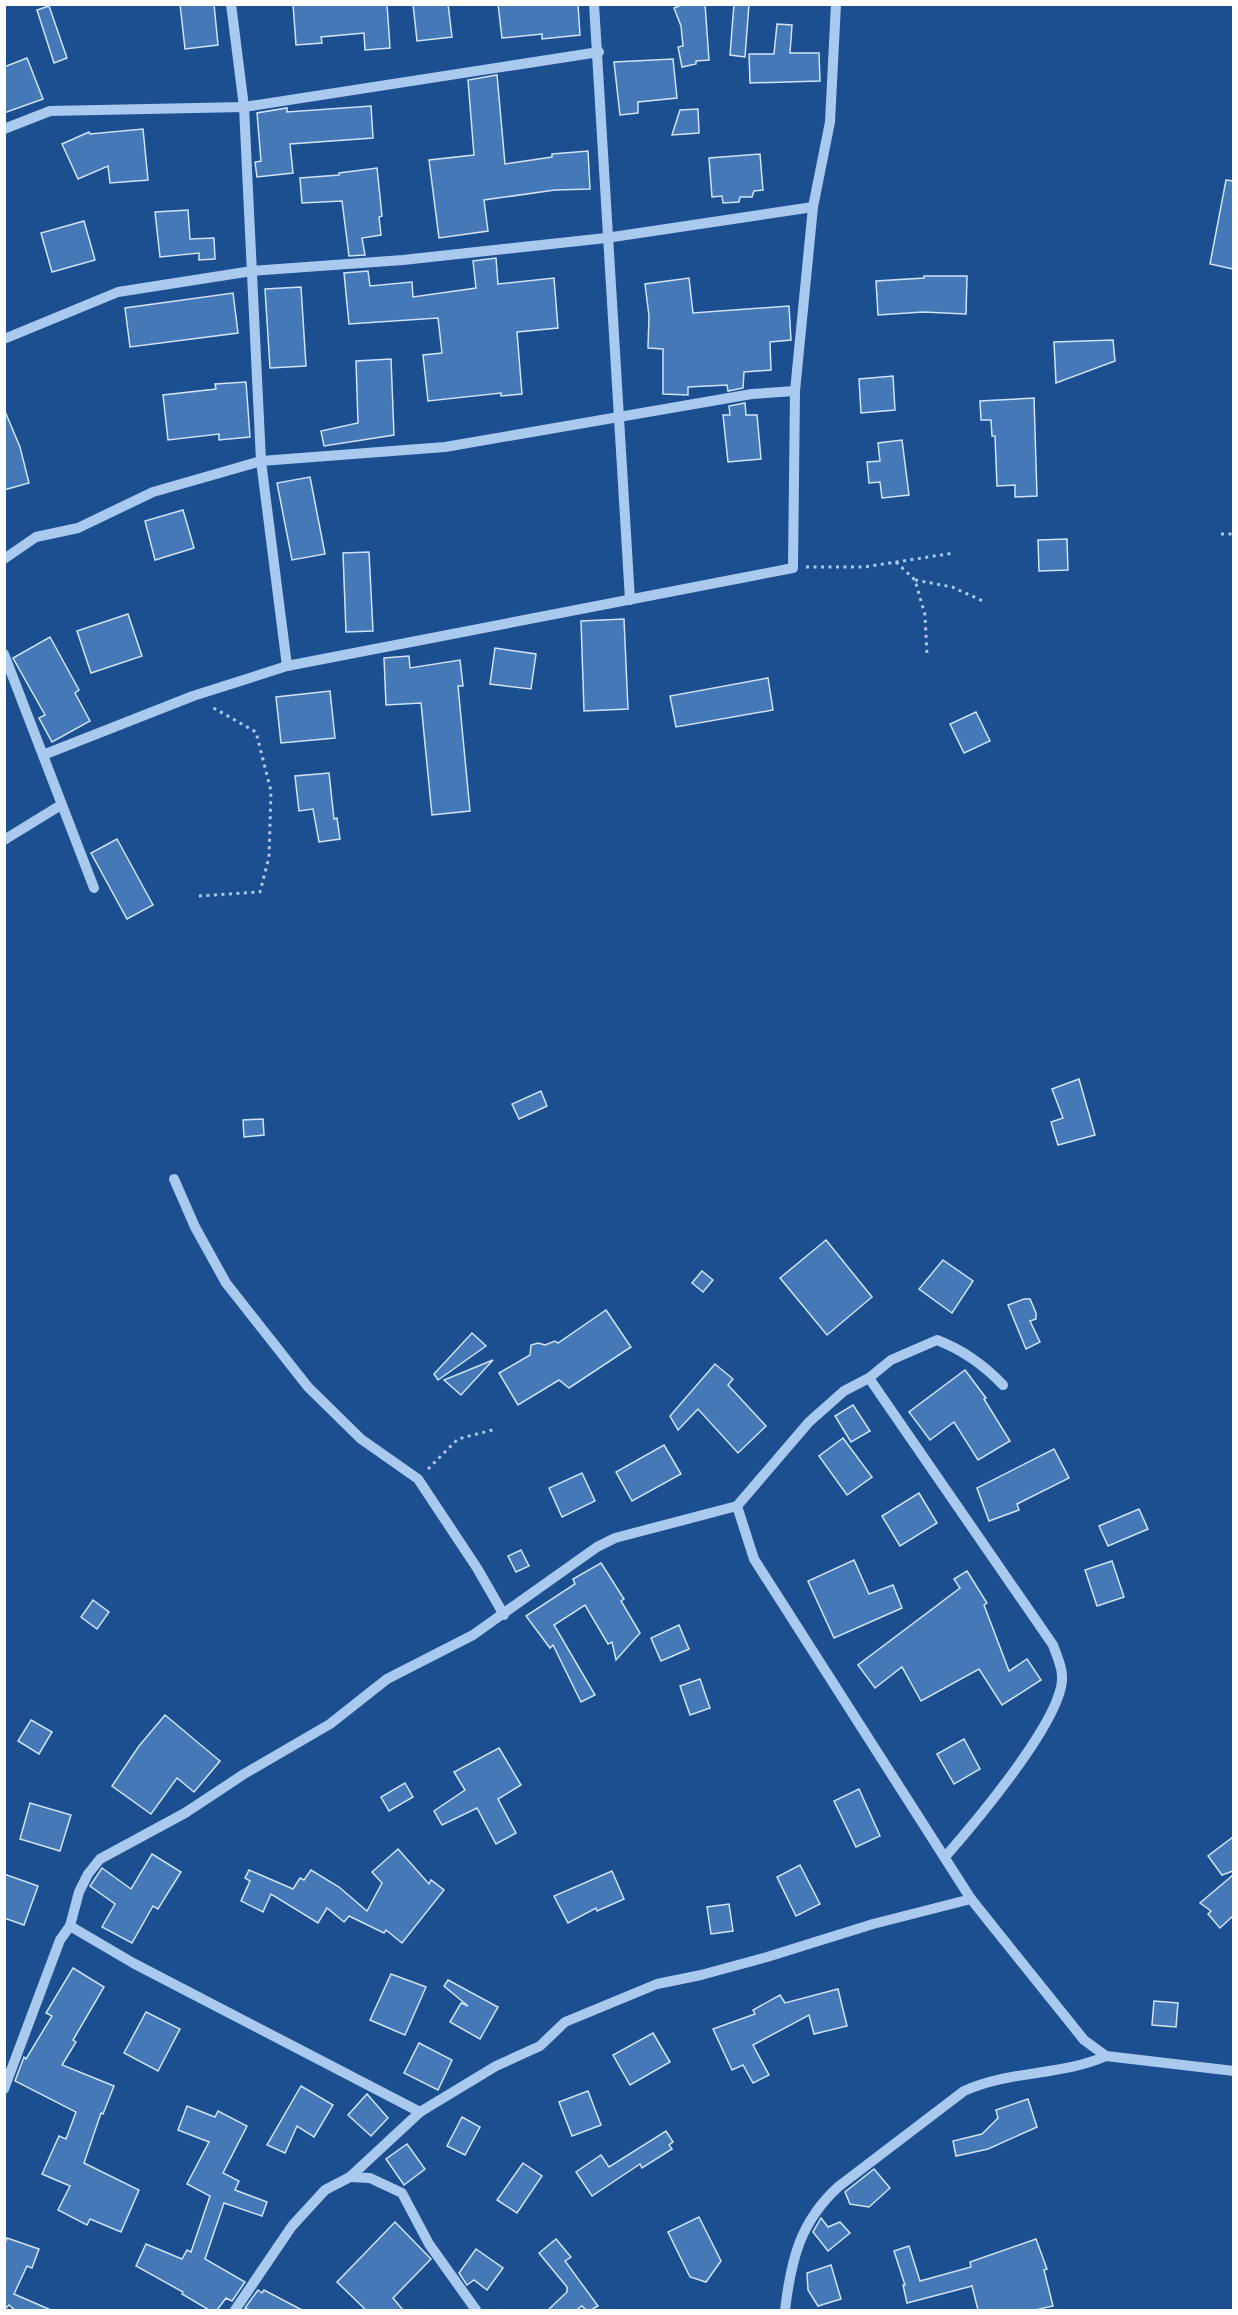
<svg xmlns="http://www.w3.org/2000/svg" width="1238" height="2315" font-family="'Public Sans',sans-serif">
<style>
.building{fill:#4478b7;stroke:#cfe3fa;stroke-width:1.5}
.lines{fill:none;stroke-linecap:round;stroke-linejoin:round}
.path{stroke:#a9c9ee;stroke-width:3;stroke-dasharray:3 4.5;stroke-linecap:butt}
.minor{stroke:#a9c9ee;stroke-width:10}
</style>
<rect width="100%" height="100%" fill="#1b4f8f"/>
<g class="building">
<polygon points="180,4 214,4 218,45 185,49"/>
<polygon points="293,4 387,4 390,48 365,50 364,33 321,37 322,43 296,45"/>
<polygon points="413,4 448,4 452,37 417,41"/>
<polygon points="498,4 578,4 580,35 542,39 542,34 502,38"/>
<polygon points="684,4 705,4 709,60 696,61 696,64 682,67 678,47 683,46 681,26 674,8"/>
<polygon points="734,4 749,4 745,57 730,55"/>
<polygon points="49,6 67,58 54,63 37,10"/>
<polygon points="777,24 792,25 790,53 819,53 820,81 750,83 749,54 774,54"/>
<polygon points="27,58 43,99 4,113 4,67"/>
<polygon points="673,59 677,98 638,102 638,113 620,115 614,62"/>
<polygon points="497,75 505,164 552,157 552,154 588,151 590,189 555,190 484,200 488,231 439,238 429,160 474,155 468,80"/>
<polygon points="371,106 373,138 290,144 293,173 257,177 255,162 261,161 257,113 287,108 287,112"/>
<polygon points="698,109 699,133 672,135 680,110"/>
<polygon points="143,129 148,180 110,183 108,166 78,179 62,144 89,132 90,134"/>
<polygon points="760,154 763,190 754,191 752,197 740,197 739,202 723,203 722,196 712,197 709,158"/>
<polygon points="377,168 382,216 379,217 381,235 362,238 365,255 349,256 342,201 302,203 300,178 339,175 339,173"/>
<polygon points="1226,180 1233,181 1233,269 1210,264"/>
<polygon points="188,210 190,239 214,238 215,259 199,260 199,253 160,257 155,212"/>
<polygon points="84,221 95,260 52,272 41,233"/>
<polygon points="496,258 498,284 554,278 558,328 517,332 522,394 501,396 501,393 428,401 423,355 442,353 438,318 349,324 344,273 368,271 370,286 412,282 413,297 476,288 473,261"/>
<polygon points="924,276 967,276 966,314 923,312 878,315 876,281 924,278"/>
<polygon points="689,278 693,313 789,306 791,340 770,342 771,370 744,372 743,388 728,391 727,385 688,387 688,395 663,394 663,349 648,348 649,316 645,284"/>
<polygon points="301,287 306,366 270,368 265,289"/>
<polygon points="233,293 238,333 130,347 125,308"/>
<polygon points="1113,340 1115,361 1056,383 1054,342"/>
<polygon points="391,359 394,435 324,446 321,431 358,423 356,361"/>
<polygon points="893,376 895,410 861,413 859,379"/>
<polygon points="246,382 250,437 219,440 219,434 168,440 163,395 216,389 215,384"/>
<polygon points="1034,398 1037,496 1015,497 1015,485 997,486 995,436 992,436 991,420 981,420 980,401"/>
<polygon points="745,403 746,415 757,415 761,459 728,462 723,415 730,415 729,406"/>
<polygon points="4,409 20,447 29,483 4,490"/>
<polygon points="902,440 909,495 882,498 880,482 869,483 867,462 880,461 878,443"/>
<polygon points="310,477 325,554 292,560 277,483"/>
<polygon points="183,510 194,548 155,560 145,521"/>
<polygon points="1067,539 1068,570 1039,571 1038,540"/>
<polygon points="369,552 373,631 346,632 343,553"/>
<polygon points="128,614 142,656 91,673 77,631"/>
<polygon points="624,619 628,709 584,711 581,621"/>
<polygon points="50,637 79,690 75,693 90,721 52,742 39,718 45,715 13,658"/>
<polygon points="495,648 536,654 531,689 490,684"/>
<polygon points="409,656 410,668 460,660 463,686 458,686 470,811 432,815 421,703 386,705 384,658"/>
<polygon points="768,678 773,710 676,727 670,696"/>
<polygon points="330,691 335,738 281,743 276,697"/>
<polygon points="976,712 990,741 964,753 950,724"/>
<polygon points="329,773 334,819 337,818 340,839 319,842 313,809 299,811 295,776"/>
<polygon points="117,839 153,905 127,919 91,853"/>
<polygon points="1079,1079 1095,1135 1058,1145 1051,1122 1063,1118 1052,1089"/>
<polygon points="541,1091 547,1106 519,1119 512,1104"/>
<polygon points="263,1119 264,1135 244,1137 243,1120"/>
<polygon points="826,1240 872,1297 827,1335 780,1278"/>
<polygon points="943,1260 973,1281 952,1313 919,1289"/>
<polygon points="702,1271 713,1280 703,1292 692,1283"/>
<polygon points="1024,1299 1030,1299 1036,1313 1036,1319 1030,1321 1040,1342 1026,1349 1008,1305"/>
<polygon points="606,1310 631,1347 569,1388 559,1380 518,1405 499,1373 530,1355 531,1345 538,1343 545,1345 555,1341 558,1343"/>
<polygon points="472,1333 486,1346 438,1380 434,1374"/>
<polygon points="493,1360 461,1395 444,1380"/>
<polygon points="715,1364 733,1379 728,1385 766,1426 738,1453 698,1409 678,1430 670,1416"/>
<polygon points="965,1370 986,1398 984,1399 1010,1441 978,1460 954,1422 930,1440 909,1412"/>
<polygon points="853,1405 870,1431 851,1442 835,1416"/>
<polygon points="843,1438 872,1477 847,1495 819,1456"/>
<polygon points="664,1445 681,1474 632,1501 616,1472"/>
<polygon points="1054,1449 1069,1478 1017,1504 1019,1510 989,1521 977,1488"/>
<polygon points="582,1473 595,1501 562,1517 549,1488"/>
<polygon points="919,1493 937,1523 900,1546 882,1516"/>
<polygon points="1139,1509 1148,1529 1108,1546 1099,1526"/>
<polygon points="521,1550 529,1566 516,1572 508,1556"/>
<polygon points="854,1560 869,1594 893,1585 902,1608 834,1638 808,1581"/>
<polygon points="1112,1561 1124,1597 1097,1606 1085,1570"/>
<polygon points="601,1563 624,1599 621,1601 640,1633 616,1660 612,1642 608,1644 585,1605 554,1625 595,1695 581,1702 553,1645 550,1648 526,1616 575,1584 573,1579"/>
<polygon points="967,1571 987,1603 984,1605 1009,1671 1027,1659 1041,1680 1002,1705 979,1669 921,1701 902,1667 875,1688 858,1665 960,1588 954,1579"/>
<polygon points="93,1600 109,1612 97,1629 81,1617"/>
<polygon points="679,1625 689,1649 661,1661 651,1638"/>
<polygon points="700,1679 710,1708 690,1715 680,1686"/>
<polygon points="165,1715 220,1761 194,1792 177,1778 151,1814 112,1786 139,1746"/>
<polygon points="31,1720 52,1732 39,1754 18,1741"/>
<polygon points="964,1739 980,1769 954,1784 937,1754"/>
<polygon points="499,1748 521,1785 498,1799 516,1833 496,1844 477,1808 442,1825 434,1811 465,1790 454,1772"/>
<polygon points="405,1783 413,1797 389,1811 381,1797"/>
<polygon points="859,1789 880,1836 856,1847 834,1801"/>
<polygon points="30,1803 71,1815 60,1851 20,1839"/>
<polygon points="1233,1837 1233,1871 1222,1875 1208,1856"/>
<polygon points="398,1849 429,1884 431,1880 444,1890 402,1943 386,1930 384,1933 349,1916 344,1922 327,1908 318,1923 271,1894 263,1912 241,1901 250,1881 245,1878 249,1870 293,1889 300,1878 304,1880 311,1870 339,1887 367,1911 382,1883 372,1872"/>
<polygon points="152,1854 181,1872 158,1909 153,1906 132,1943 102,1927 115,1904 90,1886 102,1868 131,1889"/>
<polygon points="800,1865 820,1904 796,1916 777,1877"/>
<polygon points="612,1871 624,1899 597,1911 596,1908 568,1923 554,1896"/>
<polygon points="4,1874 38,1886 24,1925 4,1918"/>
<polygon points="1233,1875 1233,1916 1220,1928 1208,1914 1211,1911 1200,1903"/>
<polygon points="729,1904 733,1931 711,1934 707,1907"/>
<polygon points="73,1968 104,1987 73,2040 76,2042 62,2065 114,2086 103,2114 101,2113 84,2163 139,2190 121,2232 90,2219 87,2225 58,2210 70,2186 42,2174 59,2136 66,2139 76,2112 15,2081 24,2057 26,2059 52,2016 46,2013"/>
<polygon points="391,1974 426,1987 405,2035 370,2020"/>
<polygon points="448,1980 498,2007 480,2039 450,2022 461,2003 468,2006 444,1986"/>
<polygon points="838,1989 847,2026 814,2034 809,2015 753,2045 769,2075 753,2083 743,2065 732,2070 713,2029 755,2014 753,2010 780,1995 785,2003"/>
<polygon points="1154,2001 1178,2003 1176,2027 1152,2025"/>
<polygon points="146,2012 180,2029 158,2071 124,2053"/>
<polygon points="653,2033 670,2062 630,2085 613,2055"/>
<polygon points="419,2043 452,2060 438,2090 404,2073"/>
<polygon points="301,2086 333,2105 314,2137 297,2126 285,2153 267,2145"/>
<polygon points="588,2091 601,2125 572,2136 559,2102"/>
<polygon points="367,2094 388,2118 371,2136 348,2115"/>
<polygon points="1028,2099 1037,2127 988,2149 956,2156 953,2141 982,2134 998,2118 996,2110"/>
<polygon points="187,2106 215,2117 218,2111 247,2126 223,2173 239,2181 235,2190 267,2202 262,2216 224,2203 205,2259 245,2282 232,2301 226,2298 217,2310 209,2310 182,2294 183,2292 136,2266 146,2244 182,2259 187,2250 191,2252 210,2196 187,2184 209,2142 178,2130"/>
<polygon points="462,2117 480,2127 465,2155 447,2146"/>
<polygon points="666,2131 673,2142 669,2145 672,2149 642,2168 640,2164 592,2196 576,2172 601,2155 609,2167"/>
<polygon points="407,2144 425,2169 404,2185 386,2159"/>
<polygon points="523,2163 542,2176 517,2213 497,2200"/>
<polygon points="874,2169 890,2188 869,2207 850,2204 845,2192"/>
<polygon points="699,2217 721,2261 706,2282 690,2277 668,2232"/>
<polygon points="821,2218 828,2227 840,2222 850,2233 828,2251 813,2232"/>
<polygon points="395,2222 431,2259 393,2298 403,2310 366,2310 337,2282"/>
<polygon points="7,2238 39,2249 32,2268 27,2266 14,2294 51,2310 15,2310 9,2305 4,2310 4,2246"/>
<polygon points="556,2239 571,2257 565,2261 598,2306 591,2310 586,2310 582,2306 576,2310 548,2310 567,2292 567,2287 539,2253"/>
<polygon points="1036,2239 1047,2269 1044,2270 1053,2306 1035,2310 978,2310 972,2286 907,2303 903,2285 905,2285 894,2251 909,2246 920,2281 971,2267 970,2262"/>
<polygon points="476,2249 503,2268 487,2290 474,2280 467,2285 459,2273"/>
<polygon points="831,2265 841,2299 818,2306 808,2290 807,2273"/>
<polygon points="258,2290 262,2293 264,2290 302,2310 250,2310 245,2308"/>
</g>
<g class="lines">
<g class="path">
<polyline points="1221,534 1234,534"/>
<polyline points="896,562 915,580 925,615 927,655"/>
<polyline points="806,567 864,567 954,553"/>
<polyline points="915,580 952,587 983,601"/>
<polyline points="199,896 260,892 269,857 271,791 256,732 210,706"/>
<polyline points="428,1469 458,1439 496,1429"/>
</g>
<g class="minor">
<polyline points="231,4 244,107 261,461 287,666"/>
<polyline points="594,4 630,600"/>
<polyline points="4,129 50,111 244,107 599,52"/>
<polyline points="4,339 118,292 252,271 403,260 606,238 813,207"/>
<polyline points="4,559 36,537 78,528 153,492 261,461 445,447 752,394 795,391"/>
<polyline points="4,654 94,888"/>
<polyline points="43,755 193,696 287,666 793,568 795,391 813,207 830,122 836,4"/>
<polyline points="4,840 61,805"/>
<polyline points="174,1179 195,1227 226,1283 308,1387 361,1439 418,1479 477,1568 504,1615"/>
<path d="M 869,1378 L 1053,1645 C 1056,1654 1062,1666 1062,1676 C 1065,1717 973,1825 945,1857"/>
<polyline points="737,1506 754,1559 971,1899 1084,2040 1106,2056 1234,2071"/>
<polyline points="70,1926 133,1963 420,2112"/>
<path d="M 4,2089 L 60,1940 L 70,1926 L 79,1892 L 88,1874 L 100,1859 L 185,1813 L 244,1774 L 330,1724 L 387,1679 L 473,1635 L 597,1547 L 615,1538 L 737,1506 L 809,1422 L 844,1391 L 869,1378 L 891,1360 L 937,1340 C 963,1350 984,1365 1003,1385"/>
<polyline points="350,2177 370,2178 402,2193 429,2244 476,2310"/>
<polyline points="235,2310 292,2226 325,2190 350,2177 420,2112 496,2066 540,2046 565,2022 657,1984 701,1975 767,1957 873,1924 971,1899"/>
<path d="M 785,2310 C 791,2260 800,2222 838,2187 L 964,2091 C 1010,2070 1061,2076 1106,2056"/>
</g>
</g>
<rect width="1238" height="2315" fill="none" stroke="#ffffff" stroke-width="12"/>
</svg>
